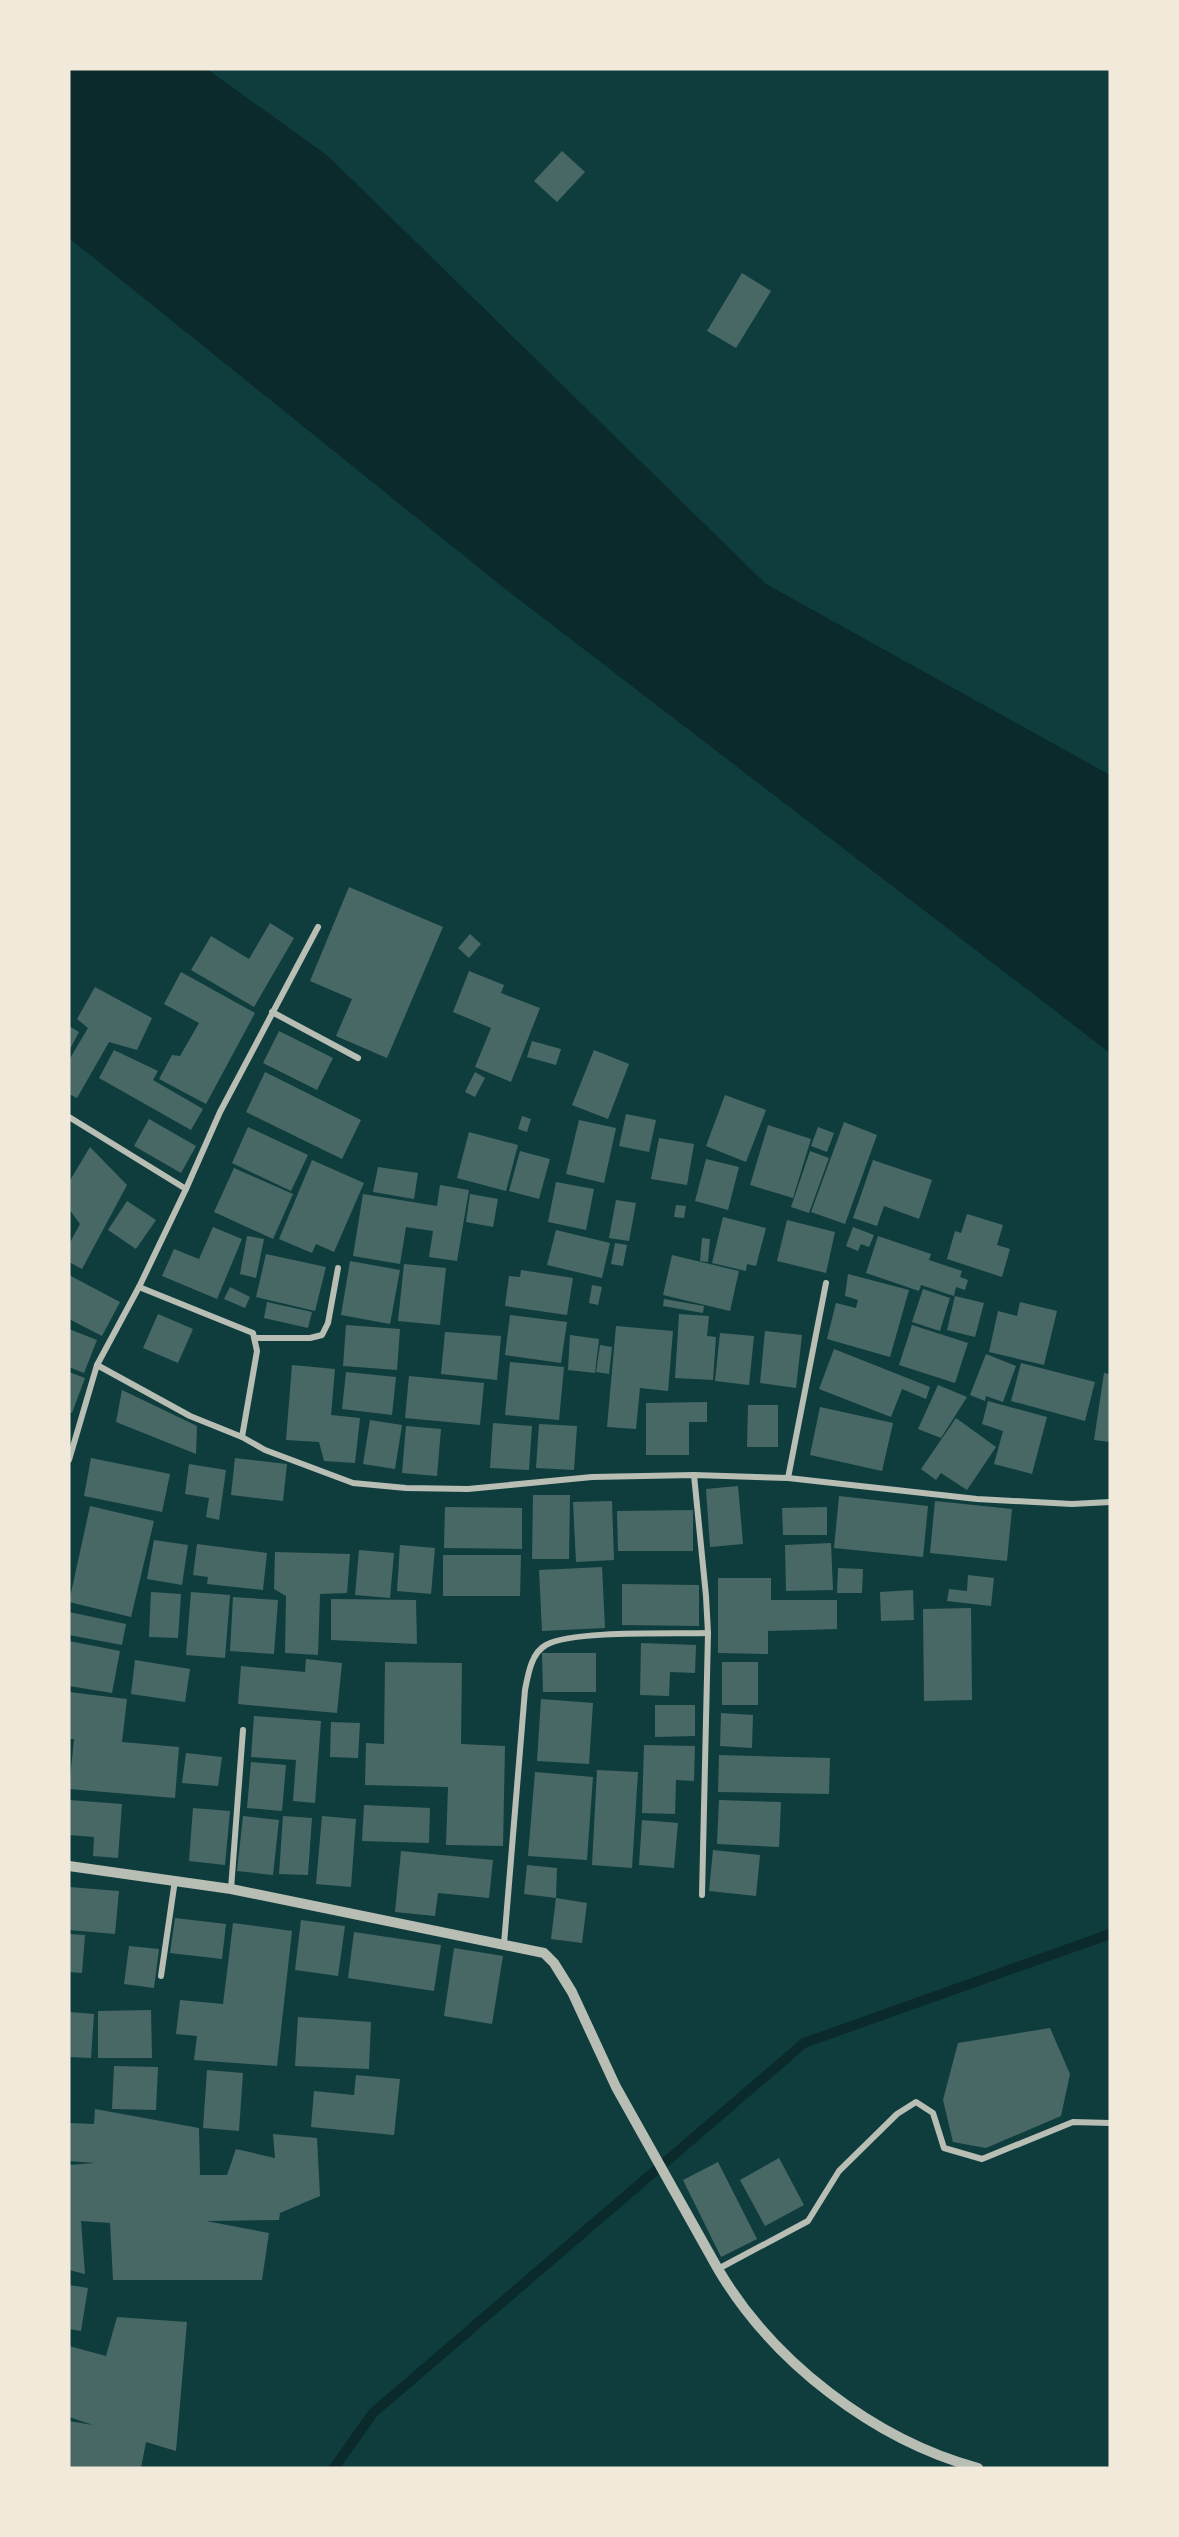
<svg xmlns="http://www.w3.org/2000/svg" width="1179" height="2537" font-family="'Exo 2',sans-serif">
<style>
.water{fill:#0a2a2b}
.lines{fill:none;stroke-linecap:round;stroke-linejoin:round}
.stream{stroke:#0a2a2b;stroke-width:10}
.building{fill:#486865}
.minor{stroke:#b8beb3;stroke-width:6}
.tertiary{stroke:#b8beb3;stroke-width:10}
</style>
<rect width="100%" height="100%" fill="#0f3d3e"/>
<polygon class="water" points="69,69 207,69 328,156 766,584 1110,775 1110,1053 504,588 69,238"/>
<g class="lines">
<polyline class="stream" points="334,2468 373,2413 804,2043 1110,1934"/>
</g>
<g class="building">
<polygon points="562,151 585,172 557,202 534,181"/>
<polygon points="742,273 771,291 736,348 707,331"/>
<polygon points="349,887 443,927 387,1058 336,1036 352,999 310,981"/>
<polygon points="270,923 294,938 254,1007 191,970 211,936 249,959"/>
<polygon points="470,934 481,944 469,958 458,948"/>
<polygon points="469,971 504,985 501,993 540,1008 511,1082 475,1067 491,1028 453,1012"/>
<polygon points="181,972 255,1013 206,1104 159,1079 172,1055 180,1056 199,1023 164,1004"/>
<polygon points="95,987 152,1018 137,1050 109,1042 77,1098 69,1094 69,1060 88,1028 77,1019"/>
<polygon points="69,1026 79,1032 69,1051"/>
<polygon points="279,1031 333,1058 317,1090 263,1063"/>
<polygon points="532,1041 561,1049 556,1065 527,1057"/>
<polygon points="114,1050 158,1071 153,1080 203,1109 191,1130 99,1078"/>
<polygon points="594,1050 629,1064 608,1119 572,1105"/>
<polygon points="265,1072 361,1120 342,1159 246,1112"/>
<polygon points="475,1072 485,1078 475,1097 465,1092"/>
<polygon points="725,1095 766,1110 746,1162 706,1146"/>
<polygon points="626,1114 656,1120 649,1152 619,1146"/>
<polygon points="522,1116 531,1119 527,1132 518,1129"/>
<polygon points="149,1119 196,1146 181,1173 134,1146"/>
<polygon points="579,1120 616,1128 604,1183 566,1174"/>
<polygon points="844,1122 877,1135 845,1224 811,1212"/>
<polygon points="768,1125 811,1139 793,1198 750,1185"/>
<polygon points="248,1127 308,1155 291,1191 232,1163"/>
<polygon points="818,1127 834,1133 827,1152 811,1146"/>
<polygon points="469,1132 518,1145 506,1191 457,1178"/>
<polygon points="659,1138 694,1144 687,1185 651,1179"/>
<polygon points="90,1147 127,1185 82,1269 69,1262 69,1244 80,1224 69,1209 69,1182"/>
<polygon points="520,1151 550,1159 539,1199 509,1191"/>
<polygon points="810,1151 829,1158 809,1213 791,1207"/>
<polygon points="706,1159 739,1167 728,1210 695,1201"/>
<polygon points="312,1160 364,1183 334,1252 316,1244 312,1253 279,1239"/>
<polygon points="873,1160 932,1180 919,1219 884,1206 877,1226 853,1218"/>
<polygon points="378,1167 418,1173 414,1199 373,1192"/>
<polygon points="234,1168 293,1194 273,1239 214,1212"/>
<polygon points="556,1182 594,1189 586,1230 548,1222"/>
<polygon points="440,1185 469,1190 457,1261 429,1257 433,1231 406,1227 400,1264 353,1256 363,1194 437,1206"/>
<polygon points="470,1194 498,1199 493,1227 466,1222"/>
<polygon points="616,1200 636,1203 629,1241 609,1238"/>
<polygon points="127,1201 156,1220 136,1249 108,1230"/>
<polygon points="676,1205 686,1206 684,1218 674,1217"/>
<polygon points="967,1214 1003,1225 997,1245 1010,1249 1002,1277 947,1259 955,1231 961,1233"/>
<polygon points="723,1217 766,1228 756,1266 747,1264 746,1271 712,1263"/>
<polygon points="787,1220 835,1232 826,1273 777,1261"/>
<polygon points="213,1227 242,1239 217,1299 162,1276 174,1249 199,1259"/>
<polygon points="853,1227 874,1235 869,1247 861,1244 858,1251 846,1246"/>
<polygon points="556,1230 610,1243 602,1278 547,1265"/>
<polygon points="247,1236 264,1239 256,1278 240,1274"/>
<polygon points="878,1236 931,1254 929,1260 962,1271 960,1277 968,1280 965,1290 956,1287 954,1296 921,1285 919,1291 866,1273"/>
<polygon points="702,1238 710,1239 708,1262 700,1261"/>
<polygon points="615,1243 627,1245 623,1266 611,1264"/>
<polygon points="266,1254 326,1267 315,1311 256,1297"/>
<polygon points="672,1255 739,1271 730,1311 663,1295"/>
<polygon points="350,1261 400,1270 390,1324 341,1315"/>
<polygon points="404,1264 446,1268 440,1325 398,1321"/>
<polygon points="521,1270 573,1278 567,1315 505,1306 509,1276 520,1277"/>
<polygon points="848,1274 909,1290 890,1357 827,1339 836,1303 856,1308 858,1300 845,1296"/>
<polygon points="69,1275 120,1302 102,1336 69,1319"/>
<polygon points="592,1285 602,1287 598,1305 589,1303"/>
<polygon points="230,1287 250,1297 245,1308 224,1299"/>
<polygon points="923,1289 950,1298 940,1331 912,1322"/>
<polygon points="955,1296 984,1303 975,1337 947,1330"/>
<polygon points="664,1299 704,1306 703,1313 663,1306"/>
<polygon points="267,1302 312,1312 308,1328 264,1318"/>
<polygon points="1020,1302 1057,1311 1044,1365 989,1352 998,1311 1017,1316"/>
<polygon points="158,1314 193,1329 178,1363 143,1348"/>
<polygon points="679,1314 709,1316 707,1336 716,1337 713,1380 675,1378"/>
<polygon points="510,1315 567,1322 561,1363 505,1355"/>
<polygon points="346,1325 400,1329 397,1370 343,1366"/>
<polygon points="912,1325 968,1343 955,1383 899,1365"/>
<polygon points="616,1326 673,1331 668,1391 640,1388 636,1429 607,1427"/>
<polygon points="69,1329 97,1340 84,1373 69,1367"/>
<polygon points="765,1331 802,1335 796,1388 760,1383"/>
<polygon points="445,1332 501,1336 497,1380 441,1374"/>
<polygon points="720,1333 754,1336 749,1385 715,1381"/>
<polygon points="570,1335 599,1339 595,1373 568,1370"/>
<polygon points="600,1345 612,1347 609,1374 596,1372"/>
<polygon points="834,1349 930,1387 926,1399 902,1389 891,1417 819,1389"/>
<polygon points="986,1354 1016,1366 1003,1402 986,1396 985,1401 970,1395"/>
<polygon points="510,1362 564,1367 559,1420 505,1415"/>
<polygon points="1021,1363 1095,1382 1085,1421 1011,1401"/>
<polygon points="292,1365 335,1369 331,1415 360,1418 355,1463 324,1461 319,1442 286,1440"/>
<polygon points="69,1372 85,1378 72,1413 69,1412"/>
<polygon points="346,1372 396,1377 392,1415 342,1409"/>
<polygon points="1104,1373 1110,1374 1110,1442 1094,1440"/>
<polygon points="409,1376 484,1383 480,1425 405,1418"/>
<polygon points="938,1385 967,1397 941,1438 918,1429"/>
<polygon points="122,1390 197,1426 196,1454 116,1422"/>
<polygon points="988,1401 1047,1417 1032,1474 994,1464 1003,1431 982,1424"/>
<polygon points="707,1402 707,1422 689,1422 689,1455 646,1455 646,1403"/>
<polygon points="748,1405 778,1405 778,1447 747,1447"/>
<polygon points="820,1407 893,1423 882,1471 810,1455"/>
<polygon points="956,1418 996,1447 967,1490 941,1473 936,1480 921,1469"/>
<polygon points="370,1420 402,1425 395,1469 363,1464"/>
<polygon points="493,1423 532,1426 529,1470 490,1468"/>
<polygon points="539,1424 577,1426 574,1470 536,1468"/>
<polygon points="406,1426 441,1429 437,1476 402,1473"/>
<polygon points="91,1458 170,1474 162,1512 84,1496"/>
<polygon points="235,1458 287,1464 283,1501 231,1495"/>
<polygon points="189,1464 226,1470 219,1520 206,1517 209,1498 185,1494"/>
<polygon points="738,1486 743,1544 710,1547 706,1489"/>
<polygon points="533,1495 570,1495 569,1559 532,1559"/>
<polygon points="839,1496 928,1506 923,1557 834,1548"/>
<polygon points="612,1501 614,1560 576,1562 573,1502"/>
<polygon points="935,1501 1012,1509 1007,1561 930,1553"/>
<polygon points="90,1506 154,1521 131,1617 69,1602"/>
<polygon points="445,1507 522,1508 522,1549 444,1548"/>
<polygon points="827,1507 827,1535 783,1535 782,1508"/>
<polygon points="693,1510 693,1551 618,1551 617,1511"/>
<polygon points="154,1540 188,1545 182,1585 147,1579"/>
<polygon points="831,1543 833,1590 786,1591 785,1545"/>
<polygon points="197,1544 267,1553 263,1590 207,1584 208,1577 193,1575"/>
<polygon points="400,1545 435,1548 431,1594 397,1591"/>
<polygon points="359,1550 394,1553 390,1598 355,1595"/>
<polygon points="275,1552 350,1554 347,1593 320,1594 318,1655 285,1653 286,1596 274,1589"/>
<polygon points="443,1555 521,1555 520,1596 443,1596"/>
<polygon points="602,1567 605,1628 542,1631 539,1570"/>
<polygon points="838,1568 863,1569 862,1593 837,1593"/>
<polygon points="968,1575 994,1578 991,1606 947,1601 949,1589 967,1591"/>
<polygon points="718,1578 771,1578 771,1600 837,1600 837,1629 768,1631 768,1654 718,1653"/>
<polygon points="622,1584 699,1585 699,1626 622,1625"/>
<polygon points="913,1590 914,1620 881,1621 880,1592"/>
<polygon points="151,1592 181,1594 178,1638 149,1637"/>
<polygon points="191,1592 230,1595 225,1658 186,1655"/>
<polygon points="233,1597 278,1600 274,1654 230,1651"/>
<polygon points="331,1599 416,1600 417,1644 331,1640"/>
<polygon points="971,1608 972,1700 924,1701 923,1609"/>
<polygon points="69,1612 126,1624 122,1645 69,1635"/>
<polygon points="69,1641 120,1651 112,1693 69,1686"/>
<polygon points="641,1643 696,1645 695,1673 670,1672 669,1696 640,1695"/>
<polygon points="542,1653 596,1653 596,1692 543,1692"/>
<polygon points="306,1659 342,1663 337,1713 238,1704 241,1666 305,1672"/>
<polygon points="135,1660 190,1669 185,1702 131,1694"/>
<polygon points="385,1662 462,1663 461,1744 505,1746 503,1846 446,1845 448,1787 365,1785 366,1743 384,1744"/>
<rect x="722" y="1662" width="36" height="43"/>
<polygon points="69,1692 127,1699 122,1742 179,1747 175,1798 69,1789 74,1739 69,1739"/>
<polygon points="541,1699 593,1703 589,1764 537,1761"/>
<polygon points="655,1705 695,1705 695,1736 655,1737"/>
<polygon points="721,1713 753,1715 752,1748 720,1746"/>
<polygon points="254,1716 321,1721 315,1803 293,1801 296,1760 251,1757"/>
<polygon points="331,1722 360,1723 358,1758 330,1757"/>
<polygon points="644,1745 695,1746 694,1781 676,1780 675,1814 642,1813"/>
<polygon points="186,1753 222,1757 218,1786 182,1783"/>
<polygon points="719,1755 830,1758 829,1794 718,1792"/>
<polygon points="251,1762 286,1765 282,1811 247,1808"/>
<polygon points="597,1770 638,1772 632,1868 592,1865"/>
<polygon points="535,1772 593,1777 587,1860 528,1856"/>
<polygon points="69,1800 122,1804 118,1858 93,1856 94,1837 69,1835"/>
<polygon points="719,1800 781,1802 779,1847 717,1844"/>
<polygon points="364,1805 430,1808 429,1843 362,1841"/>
<polygon points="193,1808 230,1811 225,1865 189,1861"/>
<polygon points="243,1816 279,1820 273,1875 237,1871"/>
<polygon points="283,1816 312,1818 308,1875 279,1874"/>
<polygon points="322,1816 356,1819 351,1887 316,1884"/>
<polygon points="642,1820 678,1823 674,1868 639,1865"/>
<polygon points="713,1850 760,1855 756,1896 709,1891"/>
<polygon points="401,1851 493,1860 489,1898 438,1893 435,1916 395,1912"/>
<polygon points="527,1865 557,1868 556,1898 524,1894"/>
<polygon points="69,1887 119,1891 115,1934 69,1930"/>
<polygon points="556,1898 587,1903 582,1943 551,1939"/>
<polygon points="175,1918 226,1924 222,1959 170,1953"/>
<polygon points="301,1920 345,1926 338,1976 295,1970"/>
<polygon points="233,1923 292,1931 277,2066 194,2060 197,2036 176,2034 180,2000 223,2004"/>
<polygon points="354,1932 441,1945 434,1991 348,1978"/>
<polygon points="69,1934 85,1935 82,1973 69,1972"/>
<polygon points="129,1946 159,1949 154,1988 124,1984"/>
<polygon points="454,1948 503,1956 492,2024 444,2016"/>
<polygon points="151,2010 152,2058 98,2058 98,2011"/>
<polygon points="69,2012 94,2014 91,2058 69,2057"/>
<polygon points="298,2017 371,2022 369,2069 295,2066"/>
<polygon points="1050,2028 1070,2074 1061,2116 986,2148 953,2142 943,2100 958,2043"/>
<polygon points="114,2066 158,2067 156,2110 112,2109"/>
<polygon points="207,2070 243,2073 239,2131 203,2128"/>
<polygon points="356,2075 400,2079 394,2135 311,2127 314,2091 354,2095"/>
<polygon points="95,2109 199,2128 200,2175 227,2175 236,2149 275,2158 273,2134 317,2138 320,2196 280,2213 279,2220 206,2221 269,2233 262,2280 113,2280 110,2223 81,2221 85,2274 69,2270 69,2165 95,2163 69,2161 69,2123 94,2124"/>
<polygon points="779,2158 804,2205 765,2226 740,2180"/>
<polygon points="718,2162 757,2239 721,2257 683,2180"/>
<polygon points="69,2285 88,2288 81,2331 69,2329"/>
<polygon points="117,2317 187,2322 176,2451 146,2442 141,2468 69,2468 69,2421 93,2425 69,2417 69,2346 106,2356"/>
</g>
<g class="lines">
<g class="minor">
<polyline points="272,1012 358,1058"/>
<polyline points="69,1117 186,1189 139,1287 97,1365"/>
<polyline points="186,1189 220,1112 318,927"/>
<polyline points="139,1287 253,1333 257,1351 242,1437"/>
<polyline points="256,1338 310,1338 322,1335 328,1323 338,1268"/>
<polyline points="69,1460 97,1365 190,1416 242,1437 265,1450 353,1483 406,1488 468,1489 592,1477 694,1475 788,1478 977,1499 1072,1504 1110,1502"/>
<polyline points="694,1475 706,1596 708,1633 702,1895"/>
<polyline points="788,1478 826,1283"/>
<polyline points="231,1889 243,1730"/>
<path d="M 504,1944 L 525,1690 C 528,1675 531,1653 546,1645 C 572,1630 674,1634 708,1633"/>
<polyline points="161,1976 175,1880"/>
<polyline points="718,2269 808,2221 839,2171 897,2114 916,2102 933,2113 944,2148 982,2159 1073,2122 1110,2123"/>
</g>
<path class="tertiary" d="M 69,1866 L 231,1889 L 544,1953 L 554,1963 L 572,1992 L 616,2087 L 718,2269 C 772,2361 874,2440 978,2468"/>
</g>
<rect width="1179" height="2537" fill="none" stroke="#f1e9da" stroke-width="141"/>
</svg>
